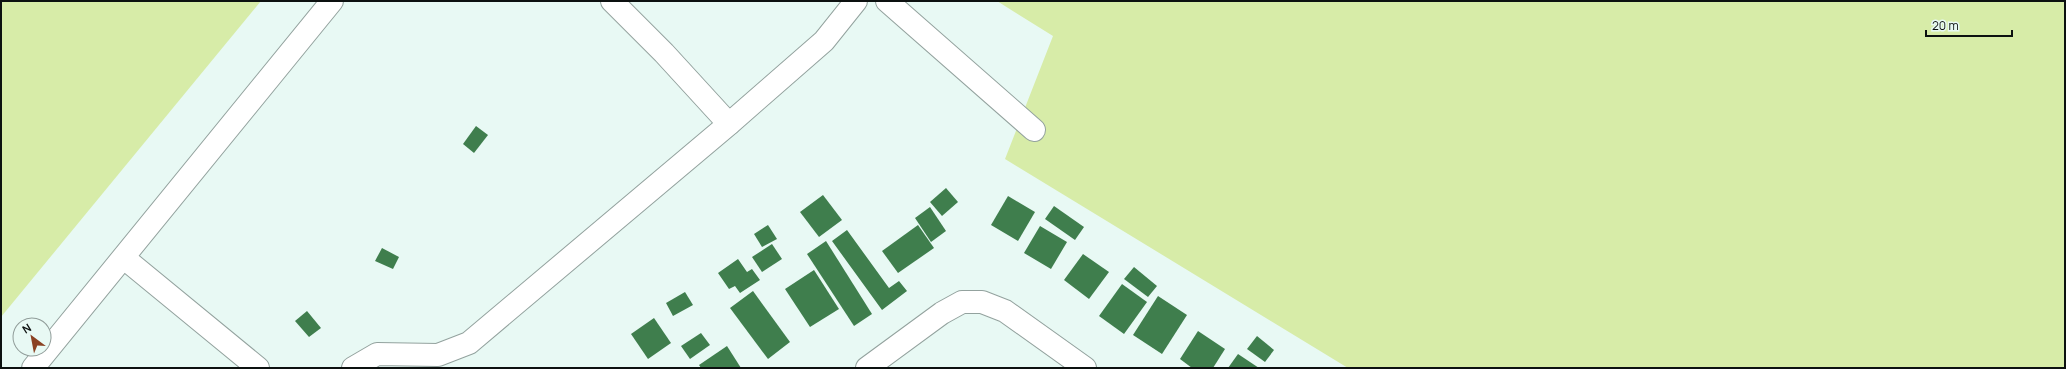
<svg xmlns="http://www.w3.org/2000/svg" width="2066" height="369" font-family="Manrope,sans-serif">
<style>
.green{fill:#d7eca8}
.building{fill:#3f7e4d}
.lines{fill:none;stroke-linecap:round;stroke-linejoin:round}
.street-casing{stroke:#93a29e;stroke-width:24}
.street{stroke:#fff;stroke-width:22}
</style>
<rect width="100%" height="100%" fill="#e8f9f4"/>
<g class="green">
<polygon points="1,1 261,1 1,317"/>
<polygon points="997,1 2065,1 2065,368 1348,368 1005,159 1053,36"/>
</g>
<g class="building">
<polygon points="476,126 488,135 474,153 463,144"/>
<polygon points="946,188 958,202 942,216 930,202"/>
<polygon points="823,195 842,220 819,237 800,212"/>
<polygon points="1008,196 1035,212 1018,241 991,225"/>
<polygon points="1054,206 1084,227 1075,240 1045,219"/>
<polygon points="930,207 946,231 931,242 915,218"/>
<polygon points="768,225 777,239 762,247 754,234"/>
<polygon points="918,225 934,248 898,273 882,251"/>
<polygon points="1040,226 1067,242 1051,269 1024,253"/>
<polygon points="847,230 889,288 899,281 907,291 882,310 832,241"/>
<polygon points="826,241 872,314 854,326 807,254"/>
<polygon points="772,244 782,259 762,272 752,257"/>
<polygon points="382,248 399,257 393,269 375,261"/>
<polygon points="1083,254 1109,272 1089,299 1064,280"/>
<polygon points="738,259 747,272 752,269 760,280 740,293 735,286 729,289 718,273"/>
<polygon points="1134,267 1157,286 1148,297 1124,279"/>
<polygon points="814,270 839,309 810,327 785,289"/>
<polygon points="1122,284 1147,302 1124,334 1099,316"/>
<polygon points="753,291 790,342 768,359 730,308"/>
<polygon points="685,292 693,305 673,316 666,303"/>
<polygon points="1158,296 1187,315 1162,354 1133,335"/>
<polygon points="307,311 321,328 309,337 295,321"/>
<polygon points="654,318 671,343 648,359 631,334"/>
<polygon points="1198,331 1225,349 1213,368 1192,368 1180,359"/>
<polygon points="701,333 710,345 690,359 681,346"/>
<polygon points="1257,336 1274,350 1265,362 1247,349"/>
<polygon points="727,346 741,368 701,368 699,365"/>
<polygon points="1238,354 1259,368 1228,368"/>
</g>
<g class="lines">
<g class="street-casing">
<g id="street">
<polyline points="612,1 664,53 729,124"/>
<polyline points="887,1 1034,130"/>
<polyline points="124,258 258,368"/>
<polyline points="33,368 332,1"/>
<polyline points="353,368 377,354 438,355 469,343 729,124 824,41 856,1"/>
<polyline points="867,368 942,313 962,302 982,302 1005,311 1085,368"/>
</g>
</g>
<use href="#street" class="street"/>
</g>
<rect width="2066" height="369" fill="none" stroke="#0c1110" stroke-width="4"/>
<g transform="translate(32 337) rotate(328)"><circle r="19" fill="#e8f9f4" stroke="#909c99"/>
<path d="M0-3L7 15L0 10L-7 15Z" fill="#8b4223"/>
<text y="-6" font-size="11" font-weight="bold" text-anchor="middle" fill="#0c1110">N</text>
</g>
<path d="M1926 30v6h86v-6" fill="none" stroke="#0c1110" stroke-width="2"/>
<text x="1932" y="30" font-size="12" fill="#0c1110" stroke="#e8f9f4" stroke-width="3" paint-order="stroke">20 m</text>
</svg>
